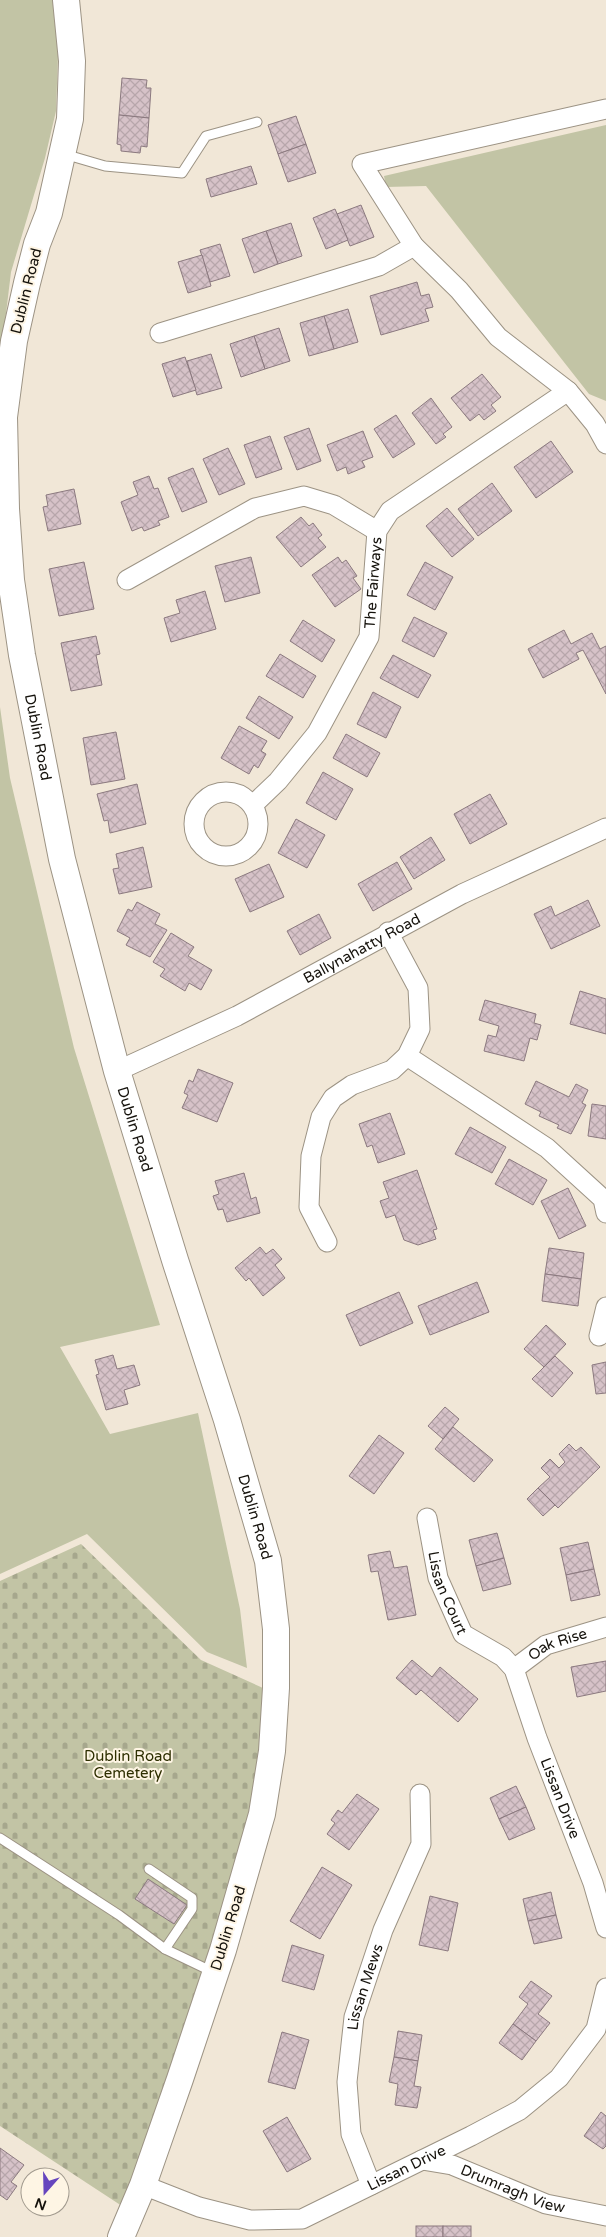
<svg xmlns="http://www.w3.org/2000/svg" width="606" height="2237" font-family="'Varela Round',sans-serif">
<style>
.grass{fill:#c2c4a5}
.cemetery{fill:url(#cemetery-stones)}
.building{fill:url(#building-cross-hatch);stroke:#8b797f}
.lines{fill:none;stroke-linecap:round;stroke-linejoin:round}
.lane-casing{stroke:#9c9384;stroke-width:11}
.street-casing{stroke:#9c9384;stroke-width:21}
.secondary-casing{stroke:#9c9384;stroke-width:28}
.lane{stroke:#fff;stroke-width:9}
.street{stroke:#fff;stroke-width:19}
.secondary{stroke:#fff;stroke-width:26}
.labels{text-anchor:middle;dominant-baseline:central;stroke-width:4;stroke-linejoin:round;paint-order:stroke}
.street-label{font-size:15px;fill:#15120c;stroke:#fef5e4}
.park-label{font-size:15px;fill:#2d2e00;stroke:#fef5e4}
</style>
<defs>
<pattern id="cemetery-stones" width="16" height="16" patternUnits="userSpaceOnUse" patternTransform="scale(1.25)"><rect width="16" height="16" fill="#c2c4a5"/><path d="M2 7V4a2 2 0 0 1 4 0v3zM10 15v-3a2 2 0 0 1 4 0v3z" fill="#a6a78d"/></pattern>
<pattern id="building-cross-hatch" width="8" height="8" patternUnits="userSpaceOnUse" patternTransform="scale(1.25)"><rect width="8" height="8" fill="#d6c2c8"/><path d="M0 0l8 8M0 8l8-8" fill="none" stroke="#b7a6ab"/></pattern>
</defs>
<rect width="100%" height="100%" fill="#f1e7d7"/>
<g class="grass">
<polygon points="0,0 54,0 58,56 56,111 45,158 11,272 0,363"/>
<polygon points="606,125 606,401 589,394 426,186 386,187 384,176"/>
<polygon points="0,707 10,778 74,1048 160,1325 60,1347 110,1434 198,1413 240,1609 247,1668 207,1652 87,1534 0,1574"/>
</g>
<polygon class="cemetery" points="81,1544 201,1660 263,1688 259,1751 249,1811 230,1889 128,2210 0,2126 0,1581"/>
<g class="building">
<polygon points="122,78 147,80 146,88 151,88 149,118 119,115"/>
<polygon points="119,115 149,118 147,147 141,146 140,153 121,151 121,145 117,144"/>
<polygon points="296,116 306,144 278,154 268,125"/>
<polygon points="306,144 316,173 288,182 278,154"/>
<polygon points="251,166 257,184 211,197 206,179"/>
<polygon points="361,205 374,237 350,246 337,214"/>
<polygon points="335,209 348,240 326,249 313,218"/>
<polygon points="291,223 302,256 278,264 266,231"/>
<polygon points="266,231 278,264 254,273 242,239"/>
<polygon points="220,244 230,276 210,282 200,250"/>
<polygon points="202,255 211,286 188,293 178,262"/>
<polygon points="417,282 421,296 429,294 433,307 425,309 429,321 381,335 370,296"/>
<polygon points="348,309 358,342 334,349 324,316"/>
<polygon points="324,316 334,349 309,356 300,323"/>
<polygon points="279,328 290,361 265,369 254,336"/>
<polygon points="254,336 265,369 241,377 230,344"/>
<polygon points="211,354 222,388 197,395 187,361"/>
<polygon points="185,357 196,390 173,397 162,364"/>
<polygon points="482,374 501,397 491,405 496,411 484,420 479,414 470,421 451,398"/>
<polygon points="431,398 452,427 443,434 446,437 436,444 412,413"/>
<polygon points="396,415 415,444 393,458 374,429"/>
<polygon points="309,428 321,461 297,470 284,437"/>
<polygon points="363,431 373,457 362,461 365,467 348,474 346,467 337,471 327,445"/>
<polygon points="270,436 282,469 256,478 244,445"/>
<polygon points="551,441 573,472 536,498 514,467"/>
<polygon points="228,448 245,484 219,495 203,459"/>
<polygon points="193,468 207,502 182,512 168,478"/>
<polygon points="149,476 154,489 158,488 169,517 158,521 160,525 144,531 142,527 132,531 121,502 138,495 133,482"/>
<polygon points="492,483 512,511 478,536 458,509"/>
<polygon points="74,489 81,524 48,531 43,507 48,506 46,495"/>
<polygon points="447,508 474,539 452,557 426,526"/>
<polygon points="301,517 309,526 313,523 322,535 318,538 326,547 301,567 276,537"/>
<polygon points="251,557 260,593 225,602 215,566"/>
<polygon points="338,557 342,563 346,560 357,576 353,578 361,589 335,607 312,575"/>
<polygon points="84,562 94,609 59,616 49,569"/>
<polygon points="425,562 453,577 435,610 407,595"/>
<polygon points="205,591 216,629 171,642 164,618 180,613 176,600"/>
<polygon points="414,617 447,633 434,657 402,641"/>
<polygon points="303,620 335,640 322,662 290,641"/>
<polygon points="564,630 571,644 592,633 600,649 606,646 606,694 583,650 576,653 579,659 543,678 528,649"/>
<polygon points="96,636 100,654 96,655 102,685 71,691 61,643"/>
<polygon points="280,654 316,676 303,698 266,676"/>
<polygon points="393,655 431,675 418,698 380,678"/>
<polygon points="373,692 401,707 386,738 357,724"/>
<polygon points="259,696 293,717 279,739 246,718"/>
<polygon points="239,726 267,741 261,751 266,754 258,768 254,765 249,774 221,758"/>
<polygon points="116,732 125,779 91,785 83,738"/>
<polygon points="346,734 380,753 367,777 333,758"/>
<polygon points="323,772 353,789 336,820 306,803"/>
<polygon points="137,784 146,824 110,833 108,820 104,821 97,794"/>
<polygon points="490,794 507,824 470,844 454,814"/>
<polygon points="296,819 325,835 307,868 278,853"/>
<polygon points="431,837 445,860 414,879 400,857"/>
<polygon points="143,847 152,887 119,894 113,869 119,868 116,854"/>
<polygon points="397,862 412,889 373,911 358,884"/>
<polygon points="269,864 284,897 250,912 235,879"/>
<polygon points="588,900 600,926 551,949 534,914 551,906 555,916"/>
<polygon points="137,902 160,914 155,924 167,930 150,957 126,945 130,938 117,931 128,909 132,911"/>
<polygon points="319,914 331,938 300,955 287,931"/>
<polygon points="171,933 194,947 188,956 212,970 201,990 189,983 185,991 160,976 165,969 153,962"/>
<polygon points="580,991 606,999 606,1034 570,1024"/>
<polygon points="485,1000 536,1014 534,1023 541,1025 537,1040 530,1038 524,1061 484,1051 488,1035 496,1037 499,1026 479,1020"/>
<polygon points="198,1069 233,1083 217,1122 182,1108 188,1095 184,1093 189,1080 193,1082"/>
<polygon points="536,1081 569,1097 576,1084 588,1090 582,1103 586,1105 571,1134 557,1128 559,1125 539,1116 541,1112 525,1104"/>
<polygon points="592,1104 606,1106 606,1139 588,1136"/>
<polygon points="390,1113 405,1154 378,1163 372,1145 367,1147 359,1124"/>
<polygon points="470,1127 506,1147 492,1173 455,1154"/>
<polygon points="509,1159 547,1180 533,1205 495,1184"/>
<polygon points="417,1170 437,1229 433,1230 436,1239 418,1245 404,1240 395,1215 386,1218 380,1201 389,1198 383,1182"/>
<polygon points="244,1173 251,1199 256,1197 260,1213 227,1222 223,1209 218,1210 213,1196 219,1194 215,1181"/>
<polygon points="568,1188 586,1226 559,1239 541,1201"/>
<polygon points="260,1247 266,1254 273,1249 282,1259 275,1265 285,1278 263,1296 249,1278 246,1281 235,1268"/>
<polygon points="549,1248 584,1253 581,1279 545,1274"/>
<polygon points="545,1274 581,1279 578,1306 542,1301"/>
<polygon points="477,1282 489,1312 430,1335 418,1306"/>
<polygon points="399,1292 413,1323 360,1346 346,1315"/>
<polygon points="546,1325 566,1344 544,1367 524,1349"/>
<polygon points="113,1355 117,1369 134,1365 140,1385 124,1390 128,1404 106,1410 96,1375 99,1374 95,1360"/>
<polygon points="555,1356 573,1373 552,1397 532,1379"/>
<polygon points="606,1362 606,1393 596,1394 592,1365"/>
<polygon points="445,1407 459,1419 443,1439 428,1426"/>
<polygon points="453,1427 493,1460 474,1482 435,1449"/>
<polygon points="379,1435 404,1453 374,1494 349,1476"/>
<polygon points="569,1444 576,1451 581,1447 600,1467 558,1508 538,1488 550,1477 541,1468 550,1459 559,1468 565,1462 559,1454"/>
<polygon points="538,1488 555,1505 543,1516 527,1499"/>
<polygon points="497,1533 504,1558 476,1566 469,1540"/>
<polygon points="588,1542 594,1569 566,1575 560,1548"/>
<polygon points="390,1551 394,1568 407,1566 416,1615 388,1620 378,1571 371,1572 368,1555"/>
<polygon points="504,1558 511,1584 483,1591 476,1566"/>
<polygon points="594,1569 600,1595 571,1601 566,1575"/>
<polygon points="412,1660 432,1677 440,1667 478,1699 458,1722 421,1690 416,1695 396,1678"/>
<polygon points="606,1661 606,1691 577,1697 571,1667"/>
<polygon points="516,1786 526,1807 499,1819 490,1798"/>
<polygon points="357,1794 379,1809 349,1850 327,1834 335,1823 331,1820 338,1810 342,1813"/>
<polygon points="526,1807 535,1829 509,1840 499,1819"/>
<polygon points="322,1867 352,1885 320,1939 290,1921"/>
<polygon points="148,1879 187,1905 174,1924 135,1899"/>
<polygon points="551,1892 556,1915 528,1921 523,1899"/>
<polygon points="430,1896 458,1903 448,1951 419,1945"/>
<polygon points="556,1915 562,1938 534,1944 528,1921"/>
<polygon points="292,1945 324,1955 314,1990 282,1981"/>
<polygon points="531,1981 552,1996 538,2014 550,2023 536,2041 513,2024 528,2004 519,1997"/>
<polygon points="513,2024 536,2041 522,2060 499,2043"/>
<polygon points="398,2031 422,2035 418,2061 394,2057"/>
<polygon points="282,2032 309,2040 295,2089 268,2082"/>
<polygon points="394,2057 418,2061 414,2086 421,2087 417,2108 395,2105 398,2084 389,2082"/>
<polygon points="601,2112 606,2116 606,2146 603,2149 584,2136"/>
<polygon points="287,2117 311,2159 287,2172 263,2131"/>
<polygon points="0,2148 24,2165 11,2182 17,2186 7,2200 0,2195"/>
<rect x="416" y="2226" width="27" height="11"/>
<rect x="443" y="2226" width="28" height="11"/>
</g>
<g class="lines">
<g class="lane-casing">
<g id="lane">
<polyline points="64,154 105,166 182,173 206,136 257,122"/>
<polyline points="0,1838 119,1915 165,1949 213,1972"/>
<polyline points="149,1869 192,1898 192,1909 165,1949"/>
</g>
</g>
<g class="street-casing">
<g id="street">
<polyline points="606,109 362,164 414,246 459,290 498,337 568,391 595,424 606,444"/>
<polyline points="160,333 379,266 414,246"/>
<polyline points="127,580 255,508 304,496 334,505 377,531"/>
<circle cx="226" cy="824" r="32"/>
<path id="s1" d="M 253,805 L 278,781 L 317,733 L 369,637 L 377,531 L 390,511 L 568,391"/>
<polyline points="407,1056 547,1148 603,1199 606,1213"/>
<path id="s2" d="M 117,1071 L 237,1016 L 462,894 L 606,828"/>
<polyline points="327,1242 309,1207 311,1156 321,1117 333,1098 352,1085 392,1070 407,1056 420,1029 418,988 388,932"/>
<polyline points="599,1336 606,1307"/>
<path id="s3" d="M 427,1518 L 438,1578 L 463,1634 L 503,1657 L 514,1669 L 537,1738 L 593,1883 L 606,1928"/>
<path id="s4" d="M 514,1669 L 546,1645 L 606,1627"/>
<path id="s5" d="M 422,2160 L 452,2165 L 546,2204 L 606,2216"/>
<path id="s6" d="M 143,2185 L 199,2207 L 250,2220 L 302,2219 L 471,2136 L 520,2110 L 559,2078 L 596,2029 L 606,1988"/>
<path id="s7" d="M 371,2185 L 351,2134 L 347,2082 L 354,2017 L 383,1930 L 421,1844 L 420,1794"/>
</g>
</g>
<g class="secondary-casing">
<g id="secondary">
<path id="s8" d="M 66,0 L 72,61 L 70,119 L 49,213 L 37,244 L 27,283 L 14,341 L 4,417 L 6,509 L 11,580 L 22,655 L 62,859 L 117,1071 L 175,1260 L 227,1420 L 268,1561 L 276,1629 L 276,1688 L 272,1751 L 262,1814 L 223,1950 L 180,2079 L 143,2185 L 121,2237"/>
</g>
</g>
<use href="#lane" class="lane"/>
<use href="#street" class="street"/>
<use href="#secondary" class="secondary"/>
</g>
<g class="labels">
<g class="street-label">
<text transform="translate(26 291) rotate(-76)">Dublin Road</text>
<text stroke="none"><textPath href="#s1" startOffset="260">The Fairways</textPath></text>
<text stroke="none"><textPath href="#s8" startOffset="748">Dublin Road</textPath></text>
<text stroke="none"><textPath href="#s2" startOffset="274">Ballynahatty Road</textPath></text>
<text stroke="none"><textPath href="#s8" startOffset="1152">Dublin Road</textPath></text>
<text stroke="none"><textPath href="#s8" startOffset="1558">Dublin Road</textPath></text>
<text stroke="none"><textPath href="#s3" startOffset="78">Lissan Court</textPath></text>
<text stroke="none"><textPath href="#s4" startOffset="51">Oak Rise</textPath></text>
<text stroke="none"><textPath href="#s3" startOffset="322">Lissan Drive</textPath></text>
<text transform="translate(228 1928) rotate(-73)">Dublin Road</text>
<text stroke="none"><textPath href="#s7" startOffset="204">Lissan Mews</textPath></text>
<text stroke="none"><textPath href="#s6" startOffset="281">Lissan Drive</textPath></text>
<text stroke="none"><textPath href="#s5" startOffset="96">Drumragh View</textPath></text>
</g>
<g class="park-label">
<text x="128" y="1756">Dublin Road<tspan x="128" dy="17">Cemetery</tspan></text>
</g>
</g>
<g transform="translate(45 2192) rotate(200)"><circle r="24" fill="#fef5e4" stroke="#a19a8e"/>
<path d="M0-4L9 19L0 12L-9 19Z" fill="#6645be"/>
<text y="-8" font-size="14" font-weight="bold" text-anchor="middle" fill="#15120c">N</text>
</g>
</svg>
